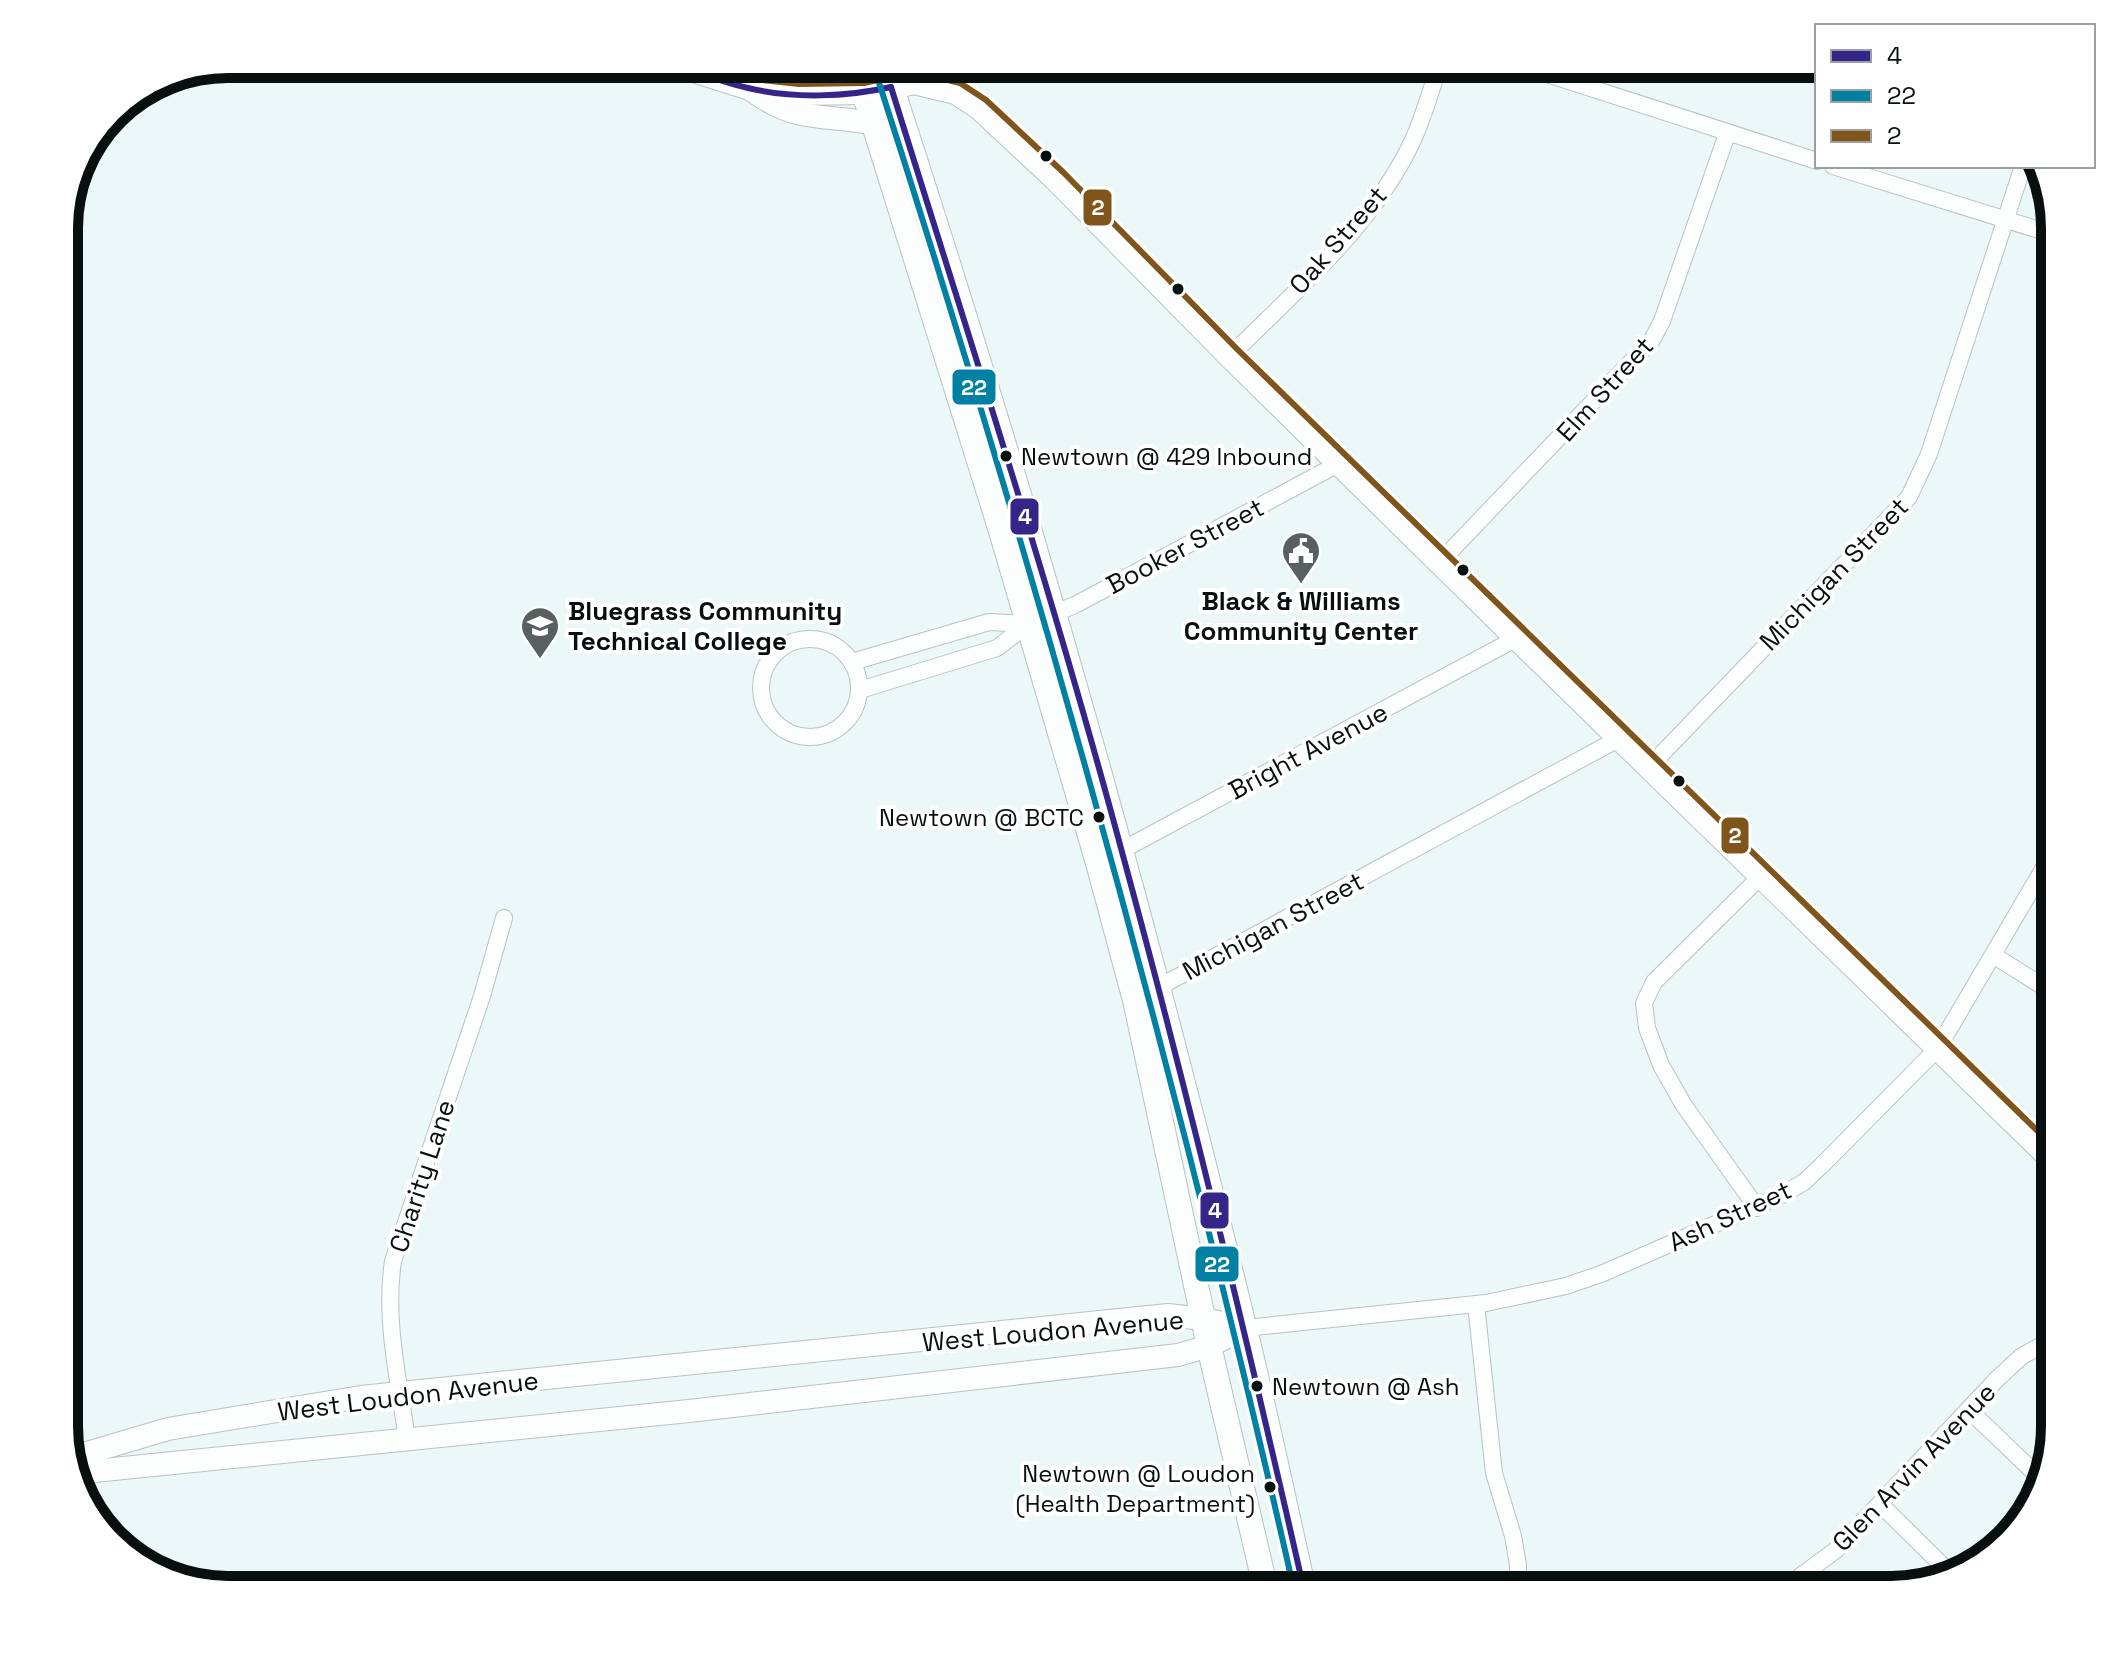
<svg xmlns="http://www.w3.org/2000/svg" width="2119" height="1654" font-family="'Space Grotesk',sans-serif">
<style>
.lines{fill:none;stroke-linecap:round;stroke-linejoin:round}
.minor-casing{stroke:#b9c2c2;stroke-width:18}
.secondary-casing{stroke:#b9c2c2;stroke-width:24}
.primary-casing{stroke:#b9c2c2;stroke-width:26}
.minor{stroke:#fcfefe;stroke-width:16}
.secondary{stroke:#fcfefe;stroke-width:22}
.primary{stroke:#fcfefe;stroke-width:24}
.bus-1-casing{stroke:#fff;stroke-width:12}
.bus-2-casing{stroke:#fff;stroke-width:12}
.bus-3-casing{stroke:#fff;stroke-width:12}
.bus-1{stroke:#362589;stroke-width:6}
.bus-2{stroke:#0081a4;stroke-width:6}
.bus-3{stroke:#80551b;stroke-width:6}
.bus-dot{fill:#080f0f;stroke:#fff;stroke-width:3}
.labels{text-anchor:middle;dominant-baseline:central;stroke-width:8;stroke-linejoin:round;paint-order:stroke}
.bus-label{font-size:24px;fill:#080f0f;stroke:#fff;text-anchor:start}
.street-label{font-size:26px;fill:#080f0f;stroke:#fff}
.poi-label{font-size:26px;font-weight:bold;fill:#080f0f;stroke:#fff}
.rim{fill:none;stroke:#080f0f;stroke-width:10}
.line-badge{stroke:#fff;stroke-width:3}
.badge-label{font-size:22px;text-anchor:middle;font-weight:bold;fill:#fff}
</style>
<rect width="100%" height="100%" fill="#ecf7f7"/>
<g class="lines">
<g class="minor-casing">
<g id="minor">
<polyline points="1516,64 1817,161"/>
<polyline points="1833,166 2055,235"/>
<path d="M 1230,356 C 1296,290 1373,226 1413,140 C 1424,116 1431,89 1440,64"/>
<polyline points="1440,562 1652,340 1662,321 1727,134"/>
<circle cx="810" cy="688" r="49"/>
<polyline points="852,662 989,622 1028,624"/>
<polyline points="860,690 997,648 1028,624 1075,605 1340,463"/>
<polyline points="1651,765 1909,497 1929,454 2023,166"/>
<polyline points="1113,855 1517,638"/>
<polyline points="1993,955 2055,994"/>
<polyline points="1135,1000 1622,737"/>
<polyline points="1757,1208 1683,1104 1661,1065 1647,1028 1644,1003 1654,982 1762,875"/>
<polyline points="1476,1304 1494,1473 1513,1536 1518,1565 1518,1590"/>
<polyline points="1245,1328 1486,1303 1566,1286 1601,1274 1782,1195 1804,1182 1821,1166 1938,1048 2055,849"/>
<polyline points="1969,1410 2038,1476"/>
<path d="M 407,1440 C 399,1380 384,1321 393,1261 L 482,996 L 504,918"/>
<polyline points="1880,1504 1953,1576"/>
<polyline points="1769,1590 1798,1578 1836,1550 1998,1378 2022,1356 2055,1338"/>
</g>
</g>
<g class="secondary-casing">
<g id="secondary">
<polyline points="671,64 750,89 799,94 865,93"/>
<path d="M 767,86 C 786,82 798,77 813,64"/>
<path d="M 751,90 C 766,100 780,109 797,113 C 822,119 849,118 874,124"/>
<polyline points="70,1458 168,1429 361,1397 1168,1315 1204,1319 1245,1328"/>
<polyline points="74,1473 689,1411 1178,1355 1209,1346 1245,1328"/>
</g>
</g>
<g class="primary-casing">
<g id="primary">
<polyline points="855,64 1001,531 1098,863 1135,1000 1209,1346 1266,1590"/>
<path d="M 884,64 C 1020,479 1141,901 1244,1326 C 1266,1414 1284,1502 1304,1590"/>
<polyline points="865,93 914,82 956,92 980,108 1056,179 1230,356 1517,638 2055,1162"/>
</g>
</g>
<use href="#minor" class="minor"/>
<use href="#secondary" class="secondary"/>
<use href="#primary" class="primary"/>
<g class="bus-1-casing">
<g id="bus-1">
<path d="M 671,64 C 697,72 722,82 748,88 C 793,99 847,97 891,87"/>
<path d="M 891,87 C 970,341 1053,595 1122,852 C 1189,1097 1248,1343 1304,1590"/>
</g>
</g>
<g class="bus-2-casing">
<path id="bus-2" d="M 874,67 C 1036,569 1178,1075 1294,1590"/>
</g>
<g class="bus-3-casing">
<polyline id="bus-3" points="704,64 752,79 799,84 864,83 915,72 960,83 986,100 1063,172 1237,349 2055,1148"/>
</g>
<use href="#bus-1" class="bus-1"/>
<use href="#bus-2" class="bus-2"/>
<use href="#bus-3" class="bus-3"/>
</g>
<defs>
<g id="civic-pin" transform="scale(2)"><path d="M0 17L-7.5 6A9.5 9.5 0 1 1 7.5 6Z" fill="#586060" stroke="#fff"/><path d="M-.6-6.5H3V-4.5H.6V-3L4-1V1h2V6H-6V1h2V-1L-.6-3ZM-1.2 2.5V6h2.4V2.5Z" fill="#fff"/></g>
<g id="university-pin" transform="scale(2)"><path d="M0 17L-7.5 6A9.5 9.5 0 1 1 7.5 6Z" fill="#586060" stroke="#fff"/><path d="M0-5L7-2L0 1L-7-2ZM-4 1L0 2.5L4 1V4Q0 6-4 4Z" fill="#fff"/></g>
</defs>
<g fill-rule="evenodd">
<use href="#civic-pin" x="1301" y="551"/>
<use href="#university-pin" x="540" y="626"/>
</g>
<g class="bus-dot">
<circle cx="1046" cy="156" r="7"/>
<circle cx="1178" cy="289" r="7"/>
<circle cx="1006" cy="456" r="7"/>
<circle cx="1463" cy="570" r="7"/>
<circle cx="1679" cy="781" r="7"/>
<circle cx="1099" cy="817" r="7"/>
<circle cx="1257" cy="1386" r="7"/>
<circle cx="1270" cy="1487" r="7"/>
</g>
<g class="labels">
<g class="bus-label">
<text x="1021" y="456">Newtown @ 429 Inbound</text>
<text x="1084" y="817" text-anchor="end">Newtown @ BCTC</text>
<text x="1272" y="1386">Newtown @ Ash</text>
<text x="1255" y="1473" text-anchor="end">Newtown @ Loudon<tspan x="1255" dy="30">(Health Department)</tspan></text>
</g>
<g class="street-label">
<text transform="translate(1338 240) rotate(-49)">Oak Street</text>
<text transform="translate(1605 389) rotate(-48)">Elm Street</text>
<text transform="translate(1185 546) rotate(-28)">Booker Street</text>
<text transform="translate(1834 574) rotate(-46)">Michigan Street</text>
<text transform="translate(1308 751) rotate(-28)">Bright Avenue</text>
<text transform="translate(1273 926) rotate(-28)">Michigan Street</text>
<text transform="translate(422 1176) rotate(-72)">Charity Lane</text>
<text transform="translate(1730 1216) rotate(-25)">Ash Street</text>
<text transform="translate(1053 1331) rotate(-5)">West Loudon Avenue</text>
<text transform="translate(408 1396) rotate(-7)">West Loudon Avenue</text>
<text transform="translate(1914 1467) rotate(-46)">Glen Arvin Avenue</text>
</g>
<g class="poi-label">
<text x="1301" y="601">Black &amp; Williams<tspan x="1301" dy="30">Community Center</tspan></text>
<text x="568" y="611" text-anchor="start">Bluegrass Community<tspan x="568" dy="30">Technical College</tspan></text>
</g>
</g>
<path d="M0 0H2119V1654H0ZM228 78H1891A150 150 0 0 1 2041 228V1426A150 150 0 0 1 1891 1576H228A150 150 0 0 1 78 1426V228A150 150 0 0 1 228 78Z" fill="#fff" fill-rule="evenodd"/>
<path class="rim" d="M228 78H1891A150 150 0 0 1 2041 228V1426A150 150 0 0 1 1891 1576H228A150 150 0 0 1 78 1426V228A150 150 0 0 1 228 78Z"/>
<g class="line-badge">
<rect x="1082" y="188" width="31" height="39" rx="8" fill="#80551b"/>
<rect x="951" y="368" width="46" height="38" rx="8" fill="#0081a4"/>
<rect x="1009" y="497" width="31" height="39" rx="8" fill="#362589"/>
<rect x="1720" y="816" width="30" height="39" rx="8" fill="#80551b"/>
<rect x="1199" y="1191" width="31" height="39" rx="8" fill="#362589"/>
<rect x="1194" y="1245" width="46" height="38" rx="8" fill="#0081a4"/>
</g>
<g class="badge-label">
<text x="1098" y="215">2</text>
<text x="974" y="395">22</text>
<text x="1025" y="524">4</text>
<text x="1735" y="843">2</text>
<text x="1215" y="1218">4</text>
<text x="1217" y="1272">22</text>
</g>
<rect x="1815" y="24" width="280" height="144" fill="#ffffff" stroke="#9c9f9f" stroke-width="2"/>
<rect x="1831" y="50" width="40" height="12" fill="#362589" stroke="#9c9f9f" stroke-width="2"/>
<text x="1887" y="64" font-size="24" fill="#080f0f">4</text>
<rect x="1831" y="90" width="40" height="12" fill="#0081a4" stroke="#9c9f9f" stroke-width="2"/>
<text x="1887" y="104" font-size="24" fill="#080f0f">22</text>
<rect x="1831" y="130" width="40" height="12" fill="#80551b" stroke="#9c9f9f" stroke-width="2"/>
<text x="1887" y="144" font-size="24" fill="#080f0f">2</text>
</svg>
